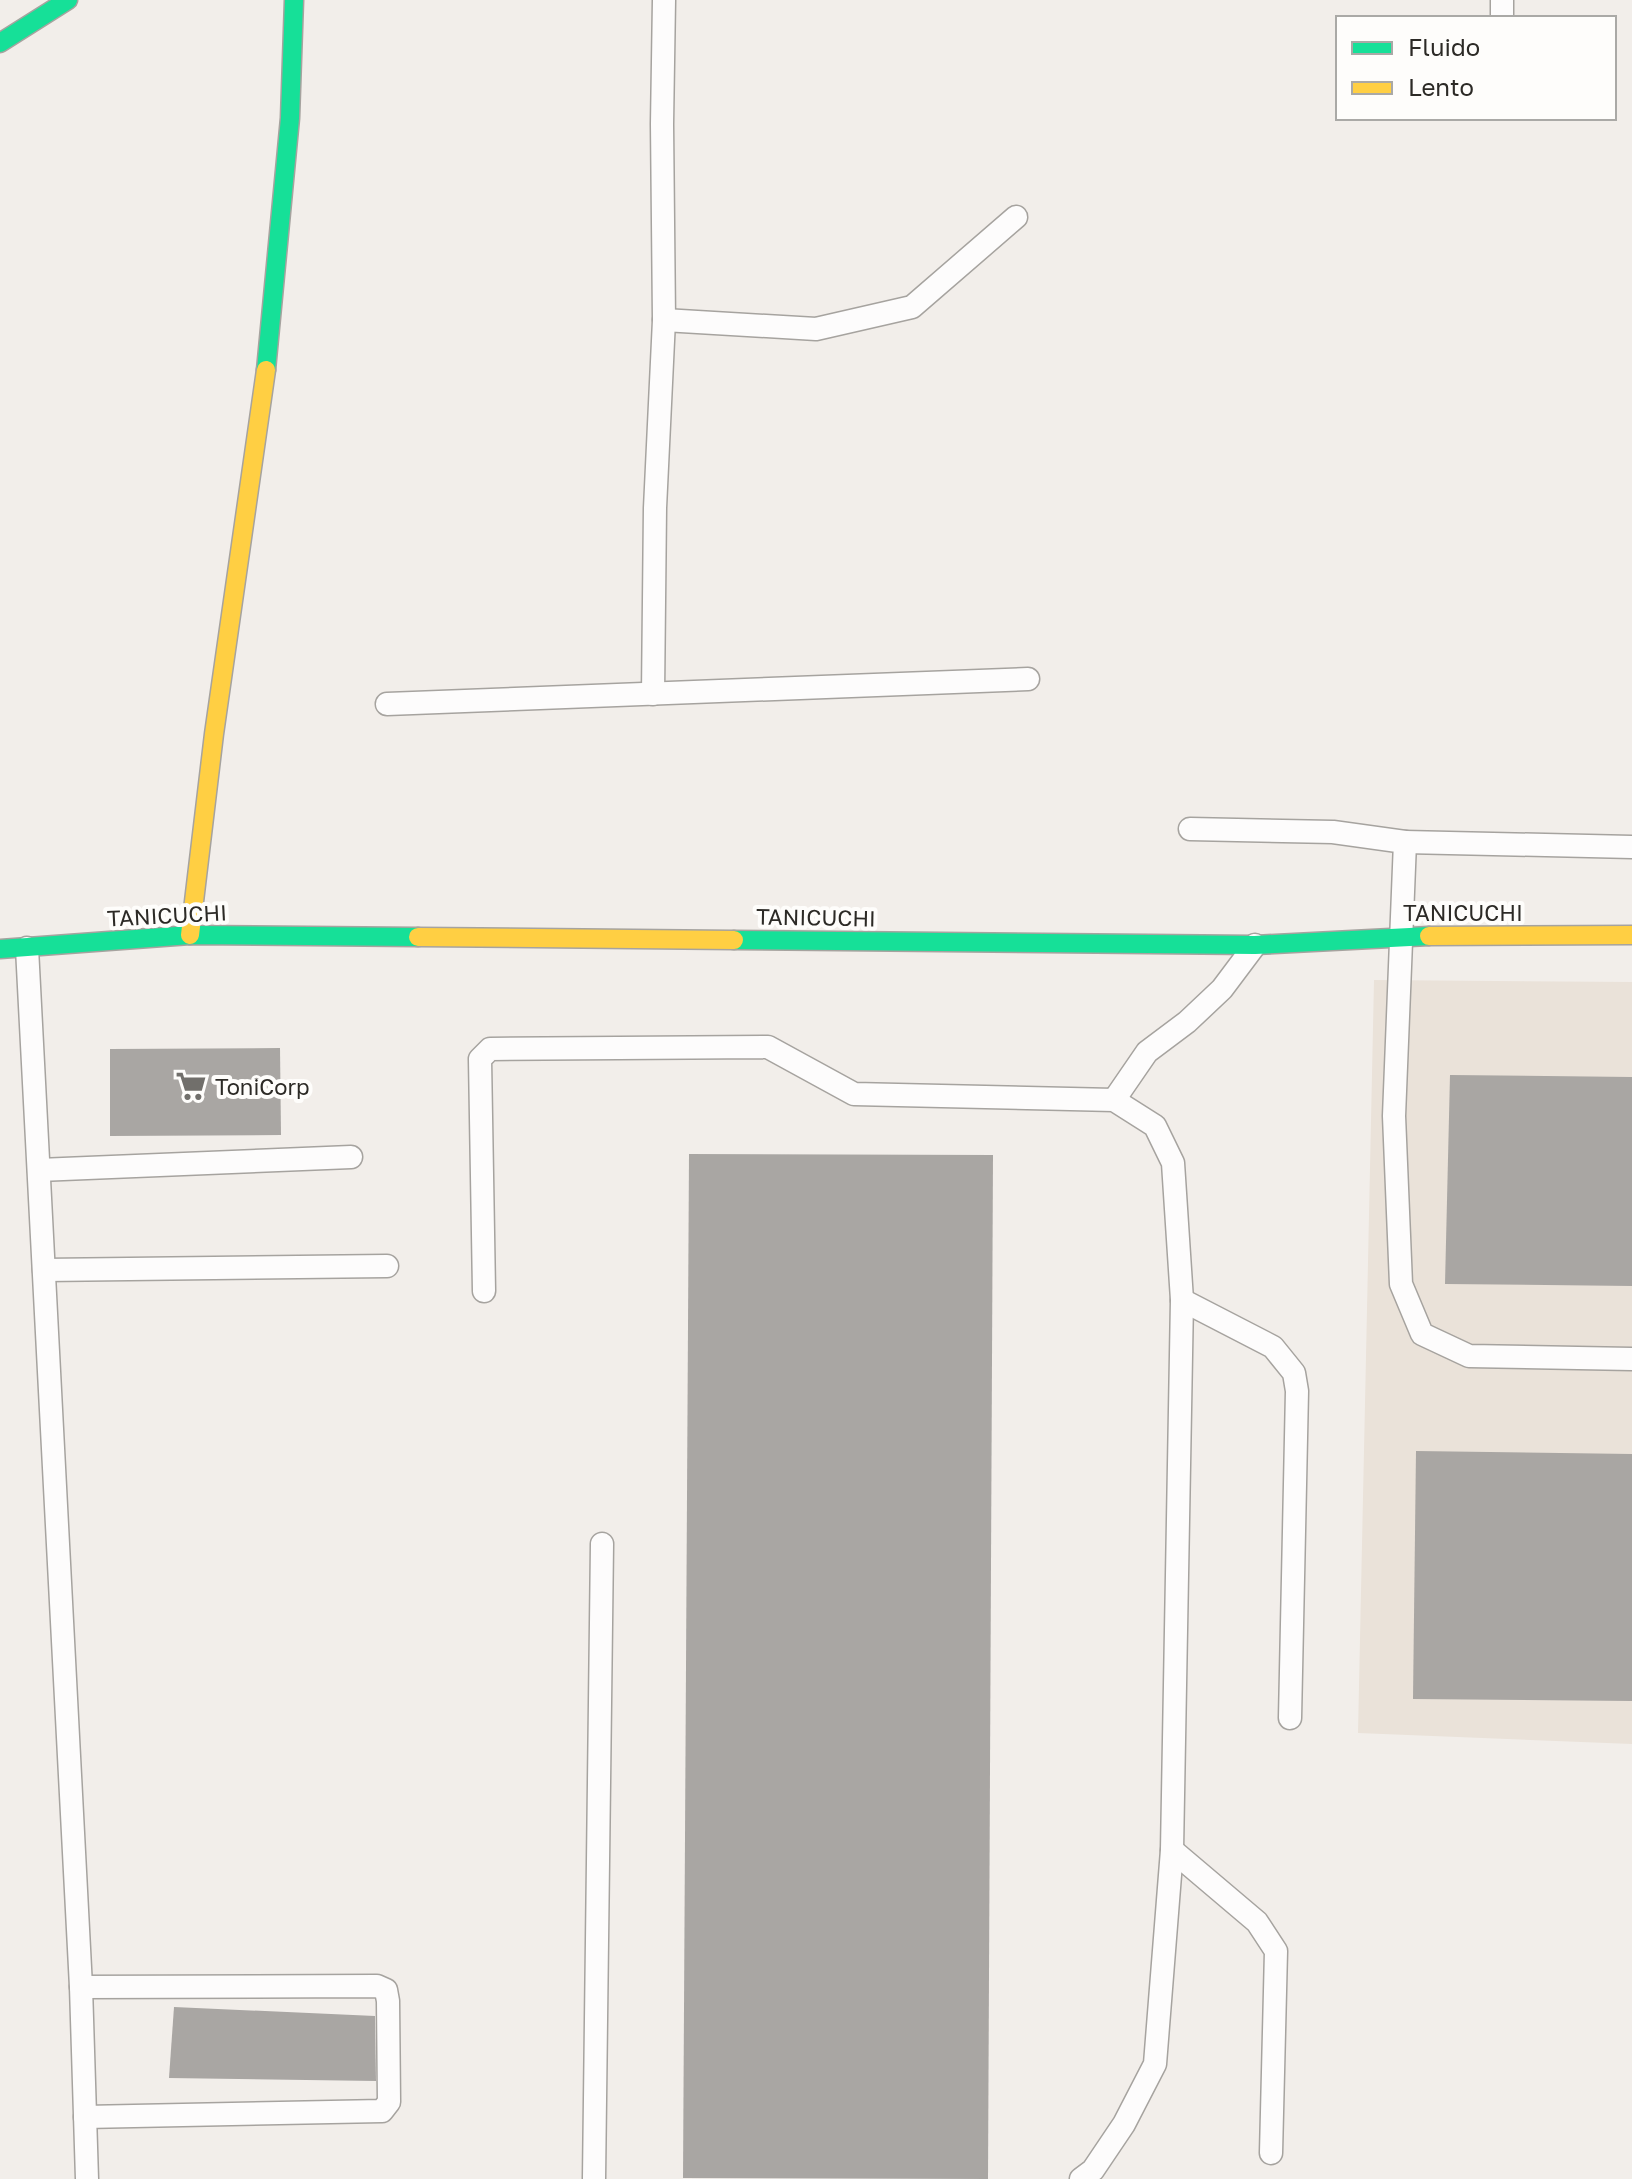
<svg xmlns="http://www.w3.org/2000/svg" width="1632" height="2179" font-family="'Golos Text',sans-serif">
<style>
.built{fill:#eae2d9}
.building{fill:#a9a6a3}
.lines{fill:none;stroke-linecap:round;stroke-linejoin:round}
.lane-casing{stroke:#a6a39f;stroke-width:25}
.fast-casing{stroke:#a6a39f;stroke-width:21}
.slow-casing{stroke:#a6a39f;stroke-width:21}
.lane{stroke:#fdfcfc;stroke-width:22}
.fast{stroke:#16e098;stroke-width:18}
.slow{stroke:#ffcf43;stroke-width:18}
.labels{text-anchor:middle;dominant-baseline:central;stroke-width:8;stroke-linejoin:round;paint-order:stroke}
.street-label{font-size:22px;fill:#2c2a26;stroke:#fefdfb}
.poi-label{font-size:22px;fill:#2c2a26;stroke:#fefdfb;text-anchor:start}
</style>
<rect width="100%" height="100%" fill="#f2eeea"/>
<polygon class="built" points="1374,980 1632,982 1632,1744 1358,1733"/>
<g class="building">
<polygon points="280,1048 281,1135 110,1136 110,1049"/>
<polygon points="1450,1075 1632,1077 1632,1286 1445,1284"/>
<polygon points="689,1154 993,1155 988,2179 683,2178"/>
<polygon points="1416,1451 1632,1454 1632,1701 1413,1699"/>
<polygon points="174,2007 375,2016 376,2081 169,2078"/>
</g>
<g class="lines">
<g class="lane-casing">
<g id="lane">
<polyline points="1502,0 1502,18"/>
<polyline points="664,320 816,329 912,307 1016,217"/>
<polyline points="653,694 655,508 664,320 662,124 664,0"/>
<polyline points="387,704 1028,679"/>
<polyline points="1190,829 1333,832 1405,842 1394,1116 1401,1284 1422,1334 1469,1356 1632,1359"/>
<polyline points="1405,842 1632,847"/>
<polyline points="27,948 81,1987 87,2179"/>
<polyline points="1114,1100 1147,1052 1187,1022 1222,989 1255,945"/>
<polyline points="39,1170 351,1157"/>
<polyline points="44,1270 387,1266"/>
<polyline points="484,1291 480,1059 490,1049 768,1047 854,1094 1114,1100 1155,1126 1173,1163 1182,1300 1172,1850 1155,2064 1124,2124 1093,2170 1081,2179"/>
<polyline points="1182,1300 1273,1347 1294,1373 1297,1391 1290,1718"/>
<polyline points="1172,1850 1257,1922 1276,1951 1271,2153"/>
<polyline points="81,1987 377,1986 386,1990 388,2001 389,2102 382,2111 85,2117"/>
<polyline points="594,2179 602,1544"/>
</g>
</g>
<g class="fast-casing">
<g id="fast">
<polyline points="0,43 68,0"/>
<polyline points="266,370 290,118 294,0"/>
<polyline points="734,940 1255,945 1429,936"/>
<polyline points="0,949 190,935 418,937"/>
</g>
</g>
<g class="slow-casing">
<g id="slow">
<polyline points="190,935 214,734 266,370"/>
<polyline points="1429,936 1632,935"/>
<polyline points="418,937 734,940"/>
</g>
</g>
<use href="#lane" class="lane"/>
<use href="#fast" class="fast"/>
<use href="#slow" class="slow"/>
</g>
<defs>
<g id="supermarket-bare" transform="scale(2.4)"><path d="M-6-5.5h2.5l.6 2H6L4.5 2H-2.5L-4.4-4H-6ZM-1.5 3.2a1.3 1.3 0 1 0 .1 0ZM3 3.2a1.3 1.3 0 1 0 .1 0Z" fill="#716f6b" stroke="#fefdfb" stroke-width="2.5" paint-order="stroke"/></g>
</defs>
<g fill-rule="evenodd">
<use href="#supermarket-bare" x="191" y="1086"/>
</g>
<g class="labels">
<g class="street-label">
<text x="1463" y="912">TANICUCHI</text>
<text transform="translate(167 915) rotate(-3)">TANICUCHI</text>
<text transform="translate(816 917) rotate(1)">TANICUCHI</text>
</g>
<g class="poi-label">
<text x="215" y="1086">ToniCorp</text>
</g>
</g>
<rect x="1336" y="16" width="280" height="104" fill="#fefdfb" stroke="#aaa9a6" stroke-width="2"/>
<rect x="1352" y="42" width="40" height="12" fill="#16e098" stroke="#aaa9a6" stroke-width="2"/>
<text x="1408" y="56" font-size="24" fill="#2c2a26">Fluido</text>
<rect x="1352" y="82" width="40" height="12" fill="#ffcf43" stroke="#aaa9a6" stroke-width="2"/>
<text x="1408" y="96" font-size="24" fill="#2c2a26">Lento</text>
</svg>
